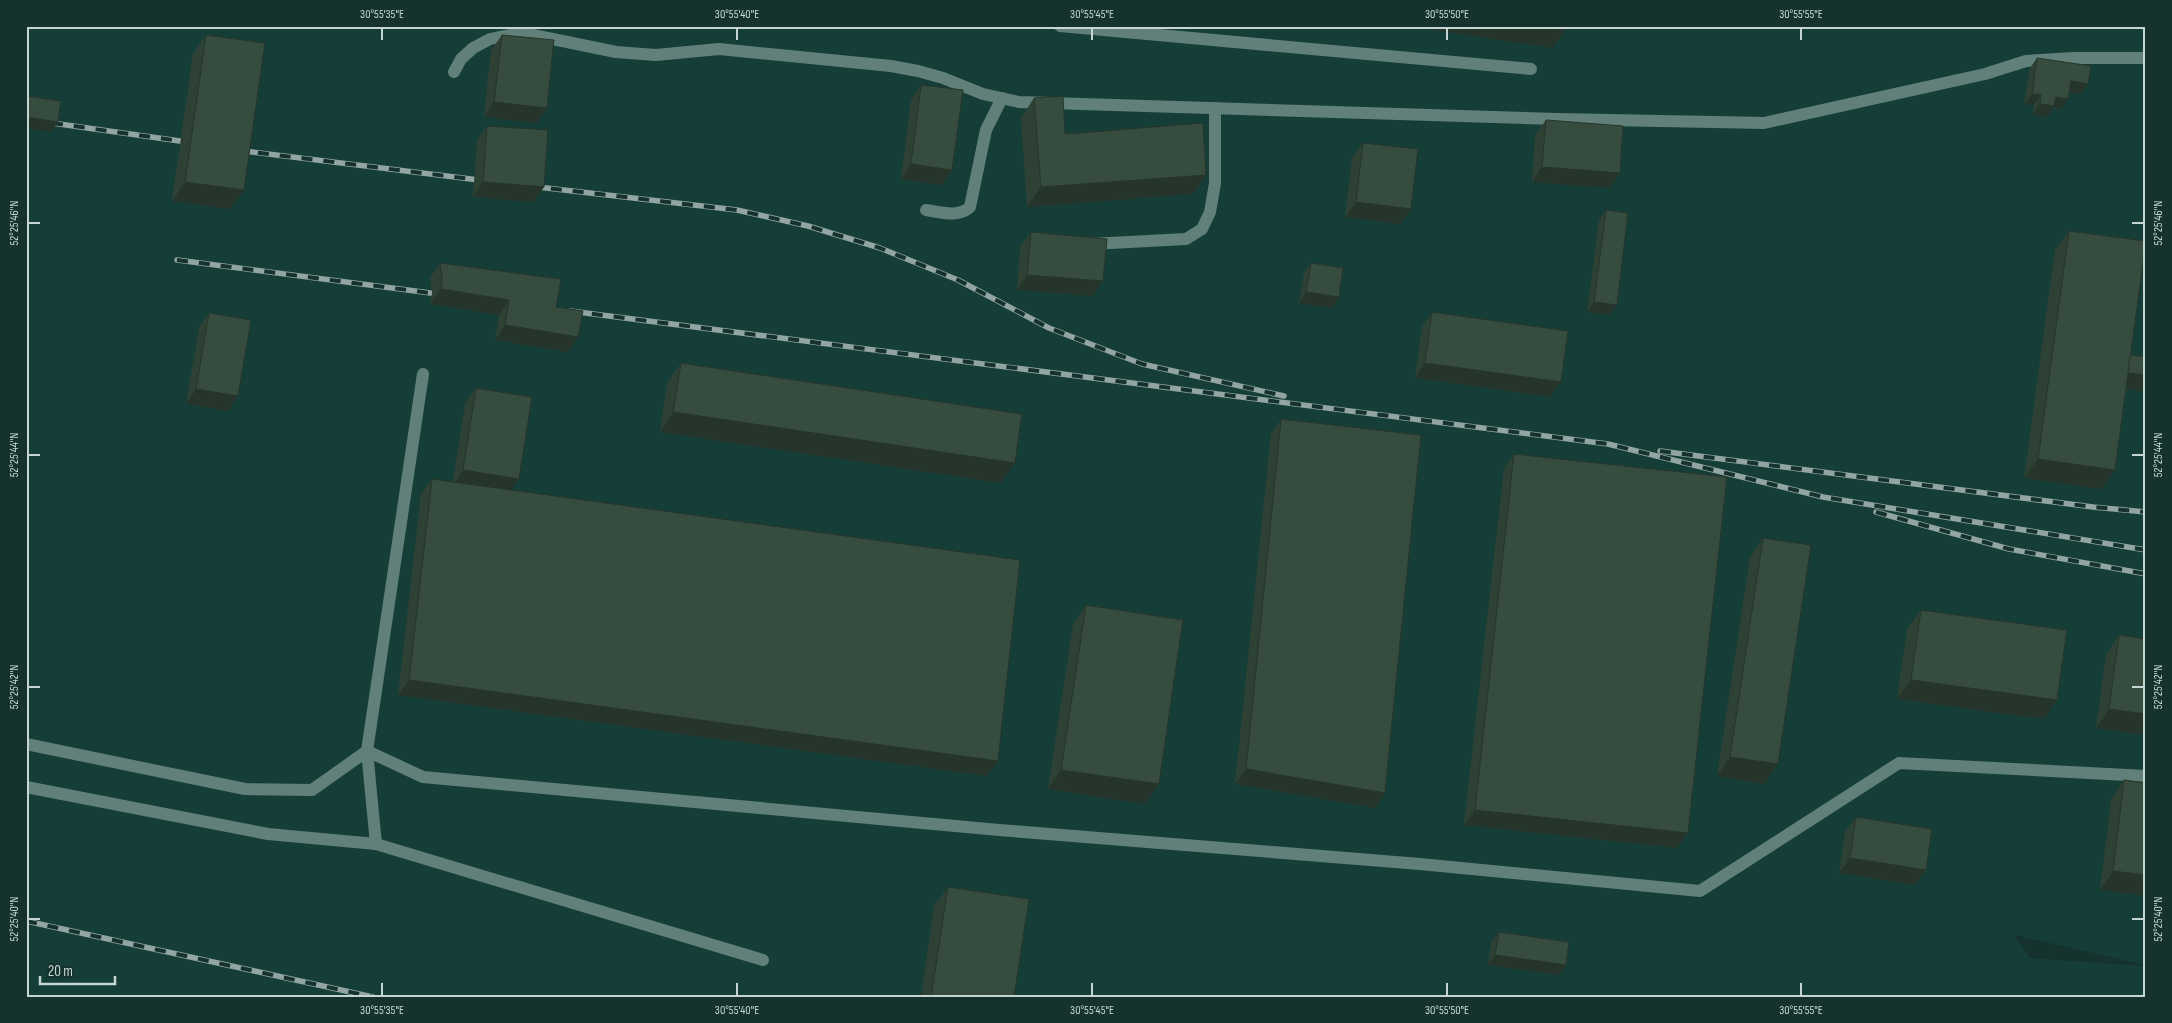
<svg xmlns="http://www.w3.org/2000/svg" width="2172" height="1023" font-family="'Sofia Sans Condensed',sans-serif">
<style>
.built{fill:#163e38}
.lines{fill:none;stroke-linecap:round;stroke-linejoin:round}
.service{stroke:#61807a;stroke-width:12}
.rail-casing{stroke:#92a5a2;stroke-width:5.5}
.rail{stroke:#15322e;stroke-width:4;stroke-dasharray:11;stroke-linecap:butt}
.wall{fill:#2e4135}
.shaded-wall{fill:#26352b}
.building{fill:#364c3e;stroke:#26352b}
.ticks{fill:none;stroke:#c5d5d2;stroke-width:2}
.neatline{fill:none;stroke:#c5d5d2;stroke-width:2}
.ticks-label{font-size:12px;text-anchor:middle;fill:#c5d5d2}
</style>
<rect width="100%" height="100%" fill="#15322e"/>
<polygon class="built" points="26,26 2146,26 2146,965 2014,935 2030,958 2146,966 2146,997 26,997"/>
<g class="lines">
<g class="service">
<polyline points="1060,26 1531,69"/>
<polyline points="454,72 461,59 473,48 490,39 509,35 533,35 616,52 656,55 719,49 891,66 918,71 943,78 983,94 1019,102 1557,119 1764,123 1985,74 2026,61 2074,58 2146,58"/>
<path d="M 926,210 C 940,212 959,218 970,207 L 986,130 L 1002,98"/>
<polyline points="1091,244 1186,239 1202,229 1210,212 1215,183 1215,108"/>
<polyline points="26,744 245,789 312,790 367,751 423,777 999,830 1420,864 1700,891 1899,763 2146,776"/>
<polyline points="26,787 268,834 376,844 763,960"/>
<polyline points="376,844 367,751 423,374"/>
</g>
<g class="rail-casing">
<g id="rail">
<polyline points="52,123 194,143"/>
<polyline points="236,150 487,181"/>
<polyline points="529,186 737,210 808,226 880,248 958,280 1049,328 1142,364 1284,396"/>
<polyline points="177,260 446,295"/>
<polyline points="570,311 1608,444 1823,497 2146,550"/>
<polyline points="1660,451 2093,507 2146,512"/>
<polyline points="1876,512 2009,549 2146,574"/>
<polyline points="26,921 373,997"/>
</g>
</g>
<use href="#rail" class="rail"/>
</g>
<g class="wall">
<polygon points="206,35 244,190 230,209 172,201 193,54"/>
<polygon points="502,35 547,108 537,123 484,117 491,50"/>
<polygon points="2037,58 2081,94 2069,92 2061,109 2053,108 2047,117 2033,115 2034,105 2024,104 2030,68"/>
<polygon points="921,85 952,170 942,185 901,179 911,100"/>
<polygon points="1034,98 1065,134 1206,175 1193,194 1027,207 1021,118"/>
<polygon points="1546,120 1620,173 1609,188 1532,182 1535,135"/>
<polygon points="487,126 544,187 533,202 473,197 477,140"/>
<polygon points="1363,143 1411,209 1400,224 1345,217 1352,158"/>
<polygon points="1606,210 1610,315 1587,312 1599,220"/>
<polygon points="2069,231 2126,389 2115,470 2101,489 2024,478 2055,250"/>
<polygon points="1031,232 1093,296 1017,290 1020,247"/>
<polygon points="440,263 556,307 578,337 568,352 495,340 499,315 430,304 432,293 430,278"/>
<polygon points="1311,263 1339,297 1332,308 1299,303 1304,273"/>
<polygon points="1432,312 1550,397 1415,378 1422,327"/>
<polygon points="209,313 228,411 186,404 199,328"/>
<polygon points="681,363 1001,483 660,432 667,383"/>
<polygon points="476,388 511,490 987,776 398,695 421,494 432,479 453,482 465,403"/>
<polygon points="1281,419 1385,793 1375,808 1235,784 1271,434"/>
<polygon points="1514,454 1688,833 1677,848 1464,825 1504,468"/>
<polygon points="1763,538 1778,764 1764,784 1717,776 1750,557"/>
<polygon points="1086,605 1145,804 1048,789 1073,625"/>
<polygon points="1921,610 2057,700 2044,719 1897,699 1907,629"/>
<polygon points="2119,635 2146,639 2146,735 2096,728 2106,655"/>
<polygon points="2124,780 2146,783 2146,896 2100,890 2111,800"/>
<polygon points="1856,817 1926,870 1915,885 1839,873 1845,832"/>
<polygon points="948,887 1014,997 921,997 934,906"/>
<polygon points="1499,932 1559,975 1488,965 1491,942"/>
</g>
<g class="shaded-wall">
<polygon points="1406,26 1549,26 1566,29 1553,48"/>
<polygon points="2071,81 2088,84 2081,94 2064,92"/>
<polygon points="2032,94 2041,95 2034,105 2024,104"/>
<polygon points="2056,97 2068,99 2061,109 2053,108 2047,117 2033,115 2040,104"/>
<polygon points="494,102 547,108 537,123 484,117"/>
<polygon points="26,117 58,122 51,132 26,128"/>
<polygon points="911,164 952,170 942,185 901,179"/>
<polygon points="1542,167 1620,173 1609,188 1532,182"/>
<polygon points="1206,175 1193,194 1027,207 1041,187"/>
<polygon points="185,182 244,190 230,209 172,201"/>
<polygon points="483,182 544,187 533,202 473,197"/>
<polygon points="1356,202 1411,209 1400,224 1345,217"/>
<polygon points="1027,275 1103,281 1093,296 1017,290"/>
<polygon points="441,289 509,300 499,315 430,304"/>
<polygon points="1306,292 1339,297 1332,308 1299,303"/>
<polygon points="1594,302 1617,305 1610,315 1587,312"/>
<polygon points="505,325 578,337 568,352 495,340"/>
<polygon points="1425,363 1561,382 1550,397 1415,378"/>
<polygon points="2125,373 2146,375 2146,392 2114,388"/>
<polygon points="196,389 238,396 228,411 186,404"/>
<polygon points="673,412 1015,463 1001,483 660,432"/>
<polygon points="2038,459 2115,470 2101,489 2024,478"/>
<polygon points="463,470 519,479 509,494 453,485"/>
<polygon points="409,680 998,761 987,776 398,695"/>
<polygon points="1911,680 2057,700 2044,719 1897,699"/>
<polygon points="2109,709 2146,714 2146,735 2096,728"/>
<polygon points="1730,757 1778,764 1764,784 1717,776"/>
<polygon points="1246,769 1385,793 1375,808 1235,784"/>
<polygon points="1061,770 1159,784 1145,804 1048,789"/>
<polygon points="1475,810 1688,833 1677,848 1464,825"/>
<polygon points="1850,858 1926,870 1915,885 1839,873"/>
<polygon points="2113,871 2146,875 2146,896 2100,890"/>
<polygon points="1495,955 1566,965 1559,975 1488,965"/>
</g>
<g class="building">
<polygon points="1549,26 1566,26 1566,29"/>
<polygon points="206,35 265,43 244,190 185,182"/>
<polygon points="502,35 554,40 547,108 494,102"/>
<polygon points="2037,58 2091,66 2088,84 2071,81 2068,99 2056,97 2054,106 2040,104 2041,95 2032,94"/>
<polygon points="921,85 963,90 952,170 911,164"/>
<polygon points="26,96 61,101 58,122 26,117"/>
<polygon points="1063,96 1065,134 1203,123 1206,175 1041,187 1034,98"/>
<polygon points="1546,120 1623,126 1620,173 1542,167"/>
<polygon points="487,126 548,130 544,187 483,182"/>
<polygon points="1363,143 1418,149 1411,209 1356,202"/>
<polygon points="1606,210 1628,213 1617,305 1594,302"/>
<polygon points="2069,231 2146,241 2115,470 2038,459"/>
<polygon points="1031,232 1107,239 1103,281 1027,275"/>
<polygon points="440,263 561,279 556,307 583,311 578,337 505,325 509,300 441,289 442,278"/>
<polygon points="1311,263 1343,268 1339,297 1306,292"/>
<polygon points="1432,312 1568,331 1561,382 1425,363"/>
<polygon points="209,313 251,320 238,396 196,389"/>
<polygon points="2130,355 2146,357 2146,375 2128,373"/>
<polygon points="681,363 1022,414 1015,463 673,412"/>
<polygon points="476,388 532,397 519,479 463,470"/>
<polygon points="1281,419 1421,435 1385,793 1246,769"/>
<polygon points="1514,454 1727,477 1688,833 1475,810"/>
<polygon points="432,479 1020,560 998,761 409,680"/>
<polygon points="1763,538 1811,545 1778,764 1730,757"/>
<polygon points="1086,605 1183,620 1159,784 1061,770"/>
<polygon points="1921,610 2067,630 2057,700 1911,680"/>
<polygon points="2119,635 2146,639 2146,714 2109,709"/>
<polygon points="2124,780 2146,783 2146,875 2113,871"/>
<polygon points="1856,817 1932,829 1926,870 1850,858"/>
<polygon points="948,887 1029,899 1014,997 931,997"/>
<polygon points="1499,932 1569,942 1566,965 1495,955"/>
<polygon points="312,994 323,997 311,997"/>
</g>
<path class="ticks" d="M 382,28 L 382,40M 737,28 L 737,40M 1092,28 L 1092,40M 1447,28 L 1447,40M 1801,28 L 1801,40M 28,223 L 40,223M 2132,223 L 2144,223M 28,455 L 40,455M 2132,455 L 2144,455M 28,687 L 40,687M 2132,687 L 2144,687M 28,919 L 40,919M 2132,919 L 2144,919M 382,983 L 382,996M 737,983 L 737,996M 1092,983 L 1092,996M 1447,983 L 1447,996M 1801,983 L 1801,996"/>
<rect width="2172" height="1023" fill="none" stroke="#15322e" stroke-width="55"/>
<path d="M40 976v8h75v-8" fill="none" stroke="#c5d5d2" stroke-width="2.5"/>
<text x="48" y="976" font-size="15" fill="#c5d5d2" stroke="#15322e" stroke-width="4" paint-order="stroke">20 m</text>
<rect x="28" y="28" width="2116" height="968" class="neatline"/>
<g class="ticks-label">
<text x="382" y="18">30°55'35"E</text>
<text x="737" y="18">30°55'40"E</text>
<text x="1092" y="18">30°55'45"E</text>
<text x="1447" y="18">30°55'50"E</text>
<text x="1801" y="18">30°55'55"E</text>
<text transform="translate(14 223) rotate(-90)" y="4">52°25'46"N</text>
<text transform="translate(2158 223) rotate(-90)" y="4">52°25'46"N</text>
<text transform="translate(14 455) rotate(-90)" y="4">52°25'44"N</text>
<text transform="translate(2158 455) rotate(-90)" y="4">52°25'44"N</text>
<text transform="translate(14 687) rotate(-90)" y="4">52°25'42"N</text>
<text transform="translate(2158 687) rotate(-90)" y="4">52°25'42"N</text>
<text transform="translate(14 919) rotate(-90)" y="4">52°25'40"N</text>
<text transform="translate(2158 919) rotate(-90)" y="4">52°25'40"N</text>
<text x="382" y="1014">30°55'35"E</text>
<text x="737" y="1014">30°55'40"E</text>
<text x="1092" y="1014">30°55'45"E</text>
<text x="1447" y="1014">30°55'50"E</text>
<text x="1801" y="1014">30°55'55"E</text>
</g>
</svg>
